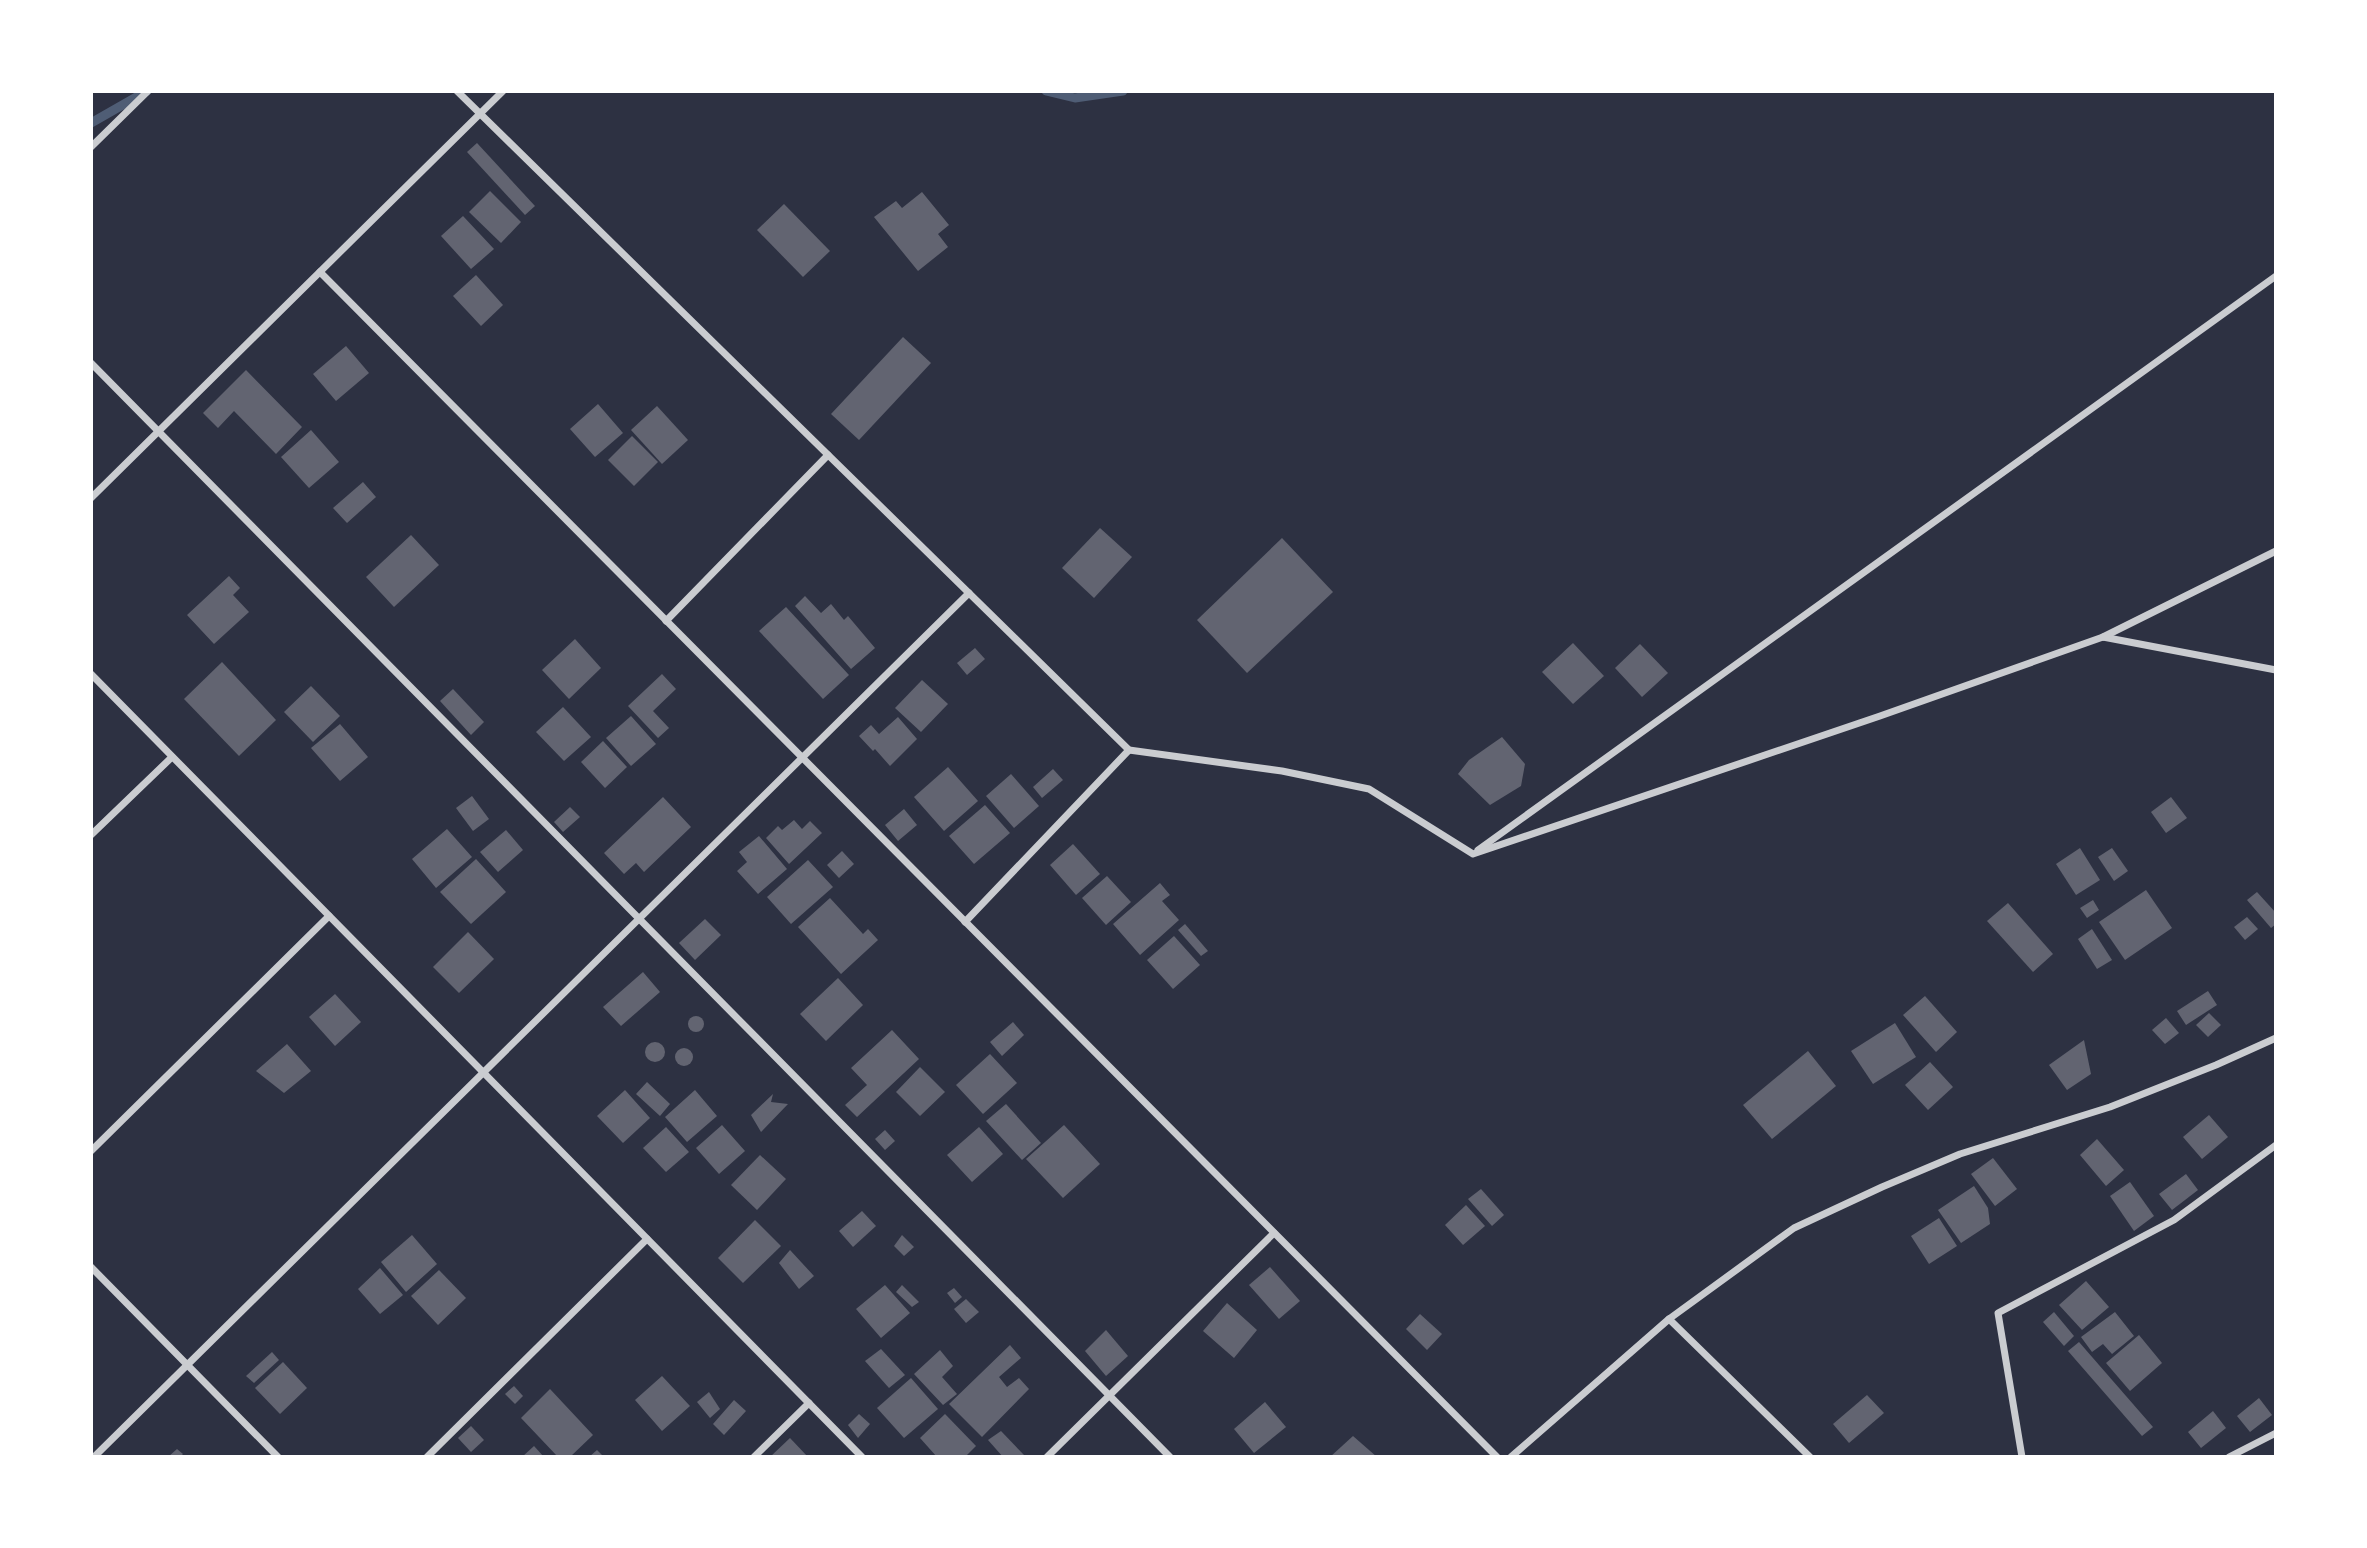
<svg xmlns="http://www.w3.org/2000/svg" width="2367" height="1548" font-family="Arial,sans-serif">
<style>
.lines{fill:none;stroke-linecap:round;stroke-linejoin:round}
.stream{stroke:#4f5d75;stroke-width:9}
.building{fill:#626471}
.minor{stroke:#caccd0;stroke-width:7}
</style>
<rect width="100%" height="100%" fill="#2d3142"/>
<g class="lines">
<g class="stream">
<polyline points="1046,91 1075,98 1123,91"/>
<polyline points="91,123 147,91"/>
</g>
</g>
<g class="building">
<polygon points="477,143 535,206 525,215 467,152"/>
<polygon points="490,191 521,222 501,243 469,212"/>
<polygon points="922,192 949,225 938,234 948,247 918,271 874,217 896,201 902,208"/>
<polygon points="784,204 830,251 803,277 757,230"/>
<polygon points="463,216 494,249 471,269 441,236"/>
<polygon points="476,275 503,305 481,326 453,296"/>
<polygon points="903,337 931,363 859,440 831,414"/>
<polygon points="346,346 369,373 336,401 313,374"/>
<polygon points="246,370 302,427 276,454 234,411 218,428 203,413"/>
<polygon points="598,404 623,433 595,457 570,429"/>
<polygon points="657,406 688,440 662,464 631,430"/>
<polygon points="311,430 339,462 309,488 281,457"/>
<polygon points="632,436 658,462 634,486 608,460"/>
<polygon points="363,482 376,497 347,523 333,508"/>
<polygon points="1100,528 1132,557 1094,598 1062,568"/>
<polygon points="411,535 439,565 394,607 366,577"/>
<polygon points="1282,538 1333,592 1247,673 1197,620"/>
<polygon points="229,576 240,588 233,595 249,612 214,644 187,615"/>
<polygon points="805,596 821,613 831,604 844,620 848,616 875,648 851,669 795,606"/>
<polygon points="786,607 849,675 823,699 759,631"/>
<polygon points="575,639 601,668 569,699 542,670"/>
<polygon points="1573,643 1604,676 1573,704 1542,672"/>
<polygon points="1640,644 1668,673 1642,697 1615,668"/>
<polygon points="975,648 985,659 967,675 957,663"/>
<polygon points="222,662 276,720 239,756 184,699"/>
<polygon points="662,674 676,689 653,711 669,728 658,738 628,706"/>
<polygon points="922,680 948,704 921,732 895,708"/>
<polygon points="311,686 340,716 313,742 284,712"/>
<polygon points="453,689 484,722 471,735 440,701"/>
<polygon points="563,707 591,737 564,761 536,732"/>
<polygon points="631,716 656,744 631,766 606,738"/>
<polygon points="898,717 917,739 890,766 875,749 873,751 859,736 871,725 879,734"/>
<polygon points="340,724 368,757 340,781 311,748"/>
<polygon points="1502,737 1525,764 1521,786 1490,805 1458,774 1469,760"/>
<polygon points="603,741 627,767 605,788 581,762"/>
<polygon points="948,767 978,801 944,831 914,797"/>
<polygon points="1053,769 1063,780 1042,798 1033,787"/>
<polygon points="1011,774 1039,806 1014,828 986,796"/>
<polygon points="472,796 489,819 473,831 456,808"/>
<polygon points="663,797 691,827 644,872 636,863 624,874 604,853"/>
<polygon points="2171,797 2187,818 2166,833 2151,812"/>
<polygon points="985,805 1010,833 974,864 949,836"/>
<polygon points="570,807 580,817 563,832 554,822"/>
<polygon points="904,809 917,825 898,841 885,825"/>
<polygon points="794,820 802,829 810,821 822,833 789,864 766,838 778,826 782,830"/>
<polygon points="447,829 472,857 436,888 412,859"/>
<polygon points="506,830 523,850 498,872 480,852"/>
<polygon points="759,836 787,869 758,894 737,871 747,862 739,852"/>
<polygon points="1073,844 1100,874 1076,895 1050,865"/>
<polygon points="2080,848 2100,880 2076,895 2056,864"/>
<polygon points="2112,848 2128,871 2114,881 2098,857"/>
<polygon points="842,851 854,864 839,878 827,865"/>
<polygon points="476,859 506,892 471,924 440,892"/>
<polygon points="808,860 833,887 791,924 767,897"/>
<polygon points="1107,876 1131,902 1106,925 1082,898"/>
<polygon points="1160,883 1170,895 1162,901 1179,920 1140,955 1113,924"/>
<polygon points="2146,890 2172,928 2125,960 2099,922"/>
<polygon points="2257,892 2276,913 2276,924 2271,928 2247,900"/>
<polygon points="830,898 863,934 868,929 878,940 841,974 798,927"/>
<polygon points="2093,900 2099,910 2087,918 2080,908"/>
<polygon points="2008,903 2053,954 2033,972 1987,921"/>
<polygon points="2247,917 2258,929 2245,940 2234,927"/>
<polygon points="705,919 721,935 695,960 679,943"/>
<polygon points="1185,924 1208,951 1201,956 1178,930"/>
<polygon points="2092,929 2112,960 2097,969 2078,939"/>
<polygon points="468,932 494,959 459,993 433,967"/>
<polygon points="1174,936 1200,965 1173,989 1147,960"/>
<polygon points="643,972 660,992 621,1026 603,1007"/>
<polygon points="838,978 863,1005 826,1041 800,1014"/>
<polygon points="2208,991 2217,1005 2186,1025 2177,1011"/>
<polygon points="335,994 361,1022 335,1046 309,1017"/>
<polygon points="1925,996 1957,1032 1936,1052 1903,1015"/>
<polygon points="2209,1013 2221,1025 2208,1037 2196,1025"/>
<circle cx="696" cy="1024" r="8"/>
<polygon points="2166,1018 2179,1033 2165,1044 2152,1030"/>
<polygon points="1013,1022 1024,1035 1002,1056 990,1042"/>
<polygon points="1895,1023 1916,1057 1873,1084 1851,1051"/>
<polygon points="892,1030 919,1059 857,1117 845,1105 867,1085 851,1068"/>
<polygon points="2084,1040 2091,1074 2067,1090 2049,1065"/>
<circle cx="655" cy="1052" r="10"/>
<polygon points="287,1044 311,1071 284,1093 256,1071"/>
<circle cx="684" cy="1057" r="9"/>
<polygon points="1808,1051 1836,1086 1772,1139 1743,1105"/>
<polygon points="990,1054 1017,1083 983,1114 956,1085"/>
<polygon points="1930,1062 1953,1087 1928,1110 1905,1085"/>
<polygon points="920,1067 945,1092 920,1116 896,1092"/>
<polygon points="647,1082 670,1104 660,1116 636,1094"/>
<polygon points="625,1090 650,1118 623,1143 597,1116"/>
<polygon points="695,1090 717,1116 687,1142 665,1117"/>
<polygon points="773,1094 771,1102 788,1104 761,1132 751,1115"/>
<polygon points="1006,1104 1041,1143 1022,1160 986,1121"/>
<polygon points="2209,1115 2228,1137 2202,1159 2183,1137"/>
<polygon points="722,1125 745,1151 719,1174 696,1148"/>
<polygon points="1064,1125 1100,1164 1063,1198 1026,1159"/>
<polygon points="666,1127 689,1152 666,1172 643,1148"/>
<polygon points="979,1127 1003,1154 972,1182 947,1155"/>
<polygon points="885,1130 895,1141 885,1150 875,1139"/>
<polygon points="2097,1139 2124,1170 2106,1186 2080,1155"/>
<polygon points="760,1155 786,1179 757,1210 731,1185"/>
<polygon points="1993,1158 2017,1189 1995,1206 1971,1174"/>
<polygon points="2186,1174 2198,1190 2172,1210 2159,1194"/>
<polygon points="2130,1182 2154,1216 2134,1231 2110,1196"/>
<polygon points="1974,1186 1988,1208 1990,1224 1961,1243 1938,1210"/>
<polygon points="1481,1189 1504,1215 1492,1226 1468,1199"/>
<polygon points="1466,1205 1485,1226 1463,1245 1445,1225"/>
<polygon points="862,1211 876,1226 853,1247 839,1231"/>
<polygon points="1939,1218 1957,1246 1929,1264 1911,1236"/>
<polygon points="755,1220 781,1246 743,1283 718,1258"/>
<polygon points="412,1235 437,1264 406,1292 381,1262"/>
<polygon points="902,1235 914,1247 904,1256 894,1246"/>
<polygon points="790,1250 814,1276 799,1289 779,1263"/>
<polygon points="1270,1267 1300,1301 1279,1319 1249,1285"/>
<polygon points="380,1268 403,1295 380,1314 358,1289"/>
<polygon points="439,1270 466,1298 438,1325 411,1296"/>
<polygon points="2086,1281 2109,1307 2082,1330 2059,1305"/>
<polygon points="885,1285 910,1313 881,1338 856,1309"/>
<polygon points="902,1285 919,1302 912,1307 896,1292"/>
<polygon points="954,1288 962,1297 955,1303 947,1293"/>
<polygon points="966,1299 979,1312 966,1323 954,1309"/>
<polygon points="1227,1303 1257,1330 1234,1358 1203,1331"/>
<polygon points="2054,1312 2074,1336 2064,1346 2043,1322"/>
<polygon points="2115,1312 2134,1336 2112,1354 2103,1344 2092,1352 2081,1337"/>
<polygon points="1420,1314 1442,1334 1427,1350 1406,1329"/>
<polygon points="1106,1330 1128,1356 1106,1376 1085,1351"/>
<polygon points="2139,1335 2162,1363 2130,1391 2106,1363"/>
<polygon points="2079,1342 2153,1427 2142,1436 2068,1351"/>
<polygon points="1010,1345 1021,1358 999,1377 1007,1387 1019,1378 1029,1389 982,1437 949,1404"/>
<polygon points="881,1349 905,1375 889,1388 865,1361"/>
<polygon points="940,1350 953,1366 942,1377 957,1394 943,1405 914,1374"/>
<polygon points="272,1352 279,1360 254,1383 246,1376"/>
<polygon points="283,1362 307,1388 280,1414 255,1388"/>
<polygon points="662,1376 690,1406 662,1431 635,1400"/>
<polygon points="911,1378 938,1409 904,1438 877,1408"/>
<polygon points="514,1386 523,1396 515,1404 505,1394"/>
<polygon points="550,1389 593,1435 570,1457 558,1457 521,1418"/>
<polygon points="709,1392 720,1409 710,1418 697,1402"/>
<polygon points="1867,1395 1884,1413 1849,1443 1833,1424"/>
<polygon points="2259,1398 2272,1415 2250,1432 2237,1416"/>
<polygon points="734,1400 746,1411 724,1435 713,1424"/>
<polygon points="1265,1402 1286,1427 1254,1453 1234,1429"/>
<polygon points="2213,1411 2226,1428 2201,1448 2188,1432"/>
<polygon points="859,1414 870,1424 858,1438 848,1425"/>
<polygon points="945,1414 976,1446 965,1457 937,1457 920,1438"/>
<polygon points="471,1426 484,1440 471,1452 458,1438"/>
<polygon points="1001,1431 1025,1456 1023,1457 1003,1457 988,1440"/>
<polygon points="1353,1436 1377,1457 1330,1457"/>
<polygon points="790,1438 808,1457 770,1457"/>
<polygon points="534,1446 544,1457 522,1457"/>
<polygon points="177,1449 183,1454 180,1457 168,1457"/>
<polygon points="597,1450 604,1457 589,1457"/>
</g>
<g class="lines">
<g class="minor">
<polyline points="457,91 1129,750 1282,771 1369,789 1473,854 1880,716 2103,637 2276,670"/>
<polyline points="91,147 148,91"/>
<polyline points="320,272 1497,1457"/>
<polyline points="91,363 1170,1457"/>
<polyline points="91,498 503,91"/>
<polyline points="666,621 828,455"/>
<polyline points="2103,637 2276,551"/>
<polyline points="91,674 862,1457"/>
<polyline points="91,835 172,757"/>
<polyline points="1478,850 2276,276"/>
<polyline points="965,922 1129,750"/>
<polyline points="91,1151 329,916"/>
<polyline points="91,1267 278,1457"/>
<polyline points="1669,1319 1810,1457"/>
<polyline points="94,1457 969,593"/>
<polyline points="427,1457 647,1239"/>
<polyline points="754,1457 809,1403"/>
<polyline points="1047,1457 1274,1233"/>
<polyline points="1511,1457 1669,1319 1794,1228 1882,1187 1960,1154 2110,1107 2216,1065 2276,1038"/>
<polyline points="2022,1457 1998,1313 2174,1220 2276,1145"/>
<polyline points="2229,1457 2276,1433"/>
</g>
</g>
<rect width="2367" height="1548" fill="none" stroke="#ffffff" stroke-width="186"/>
</svg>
